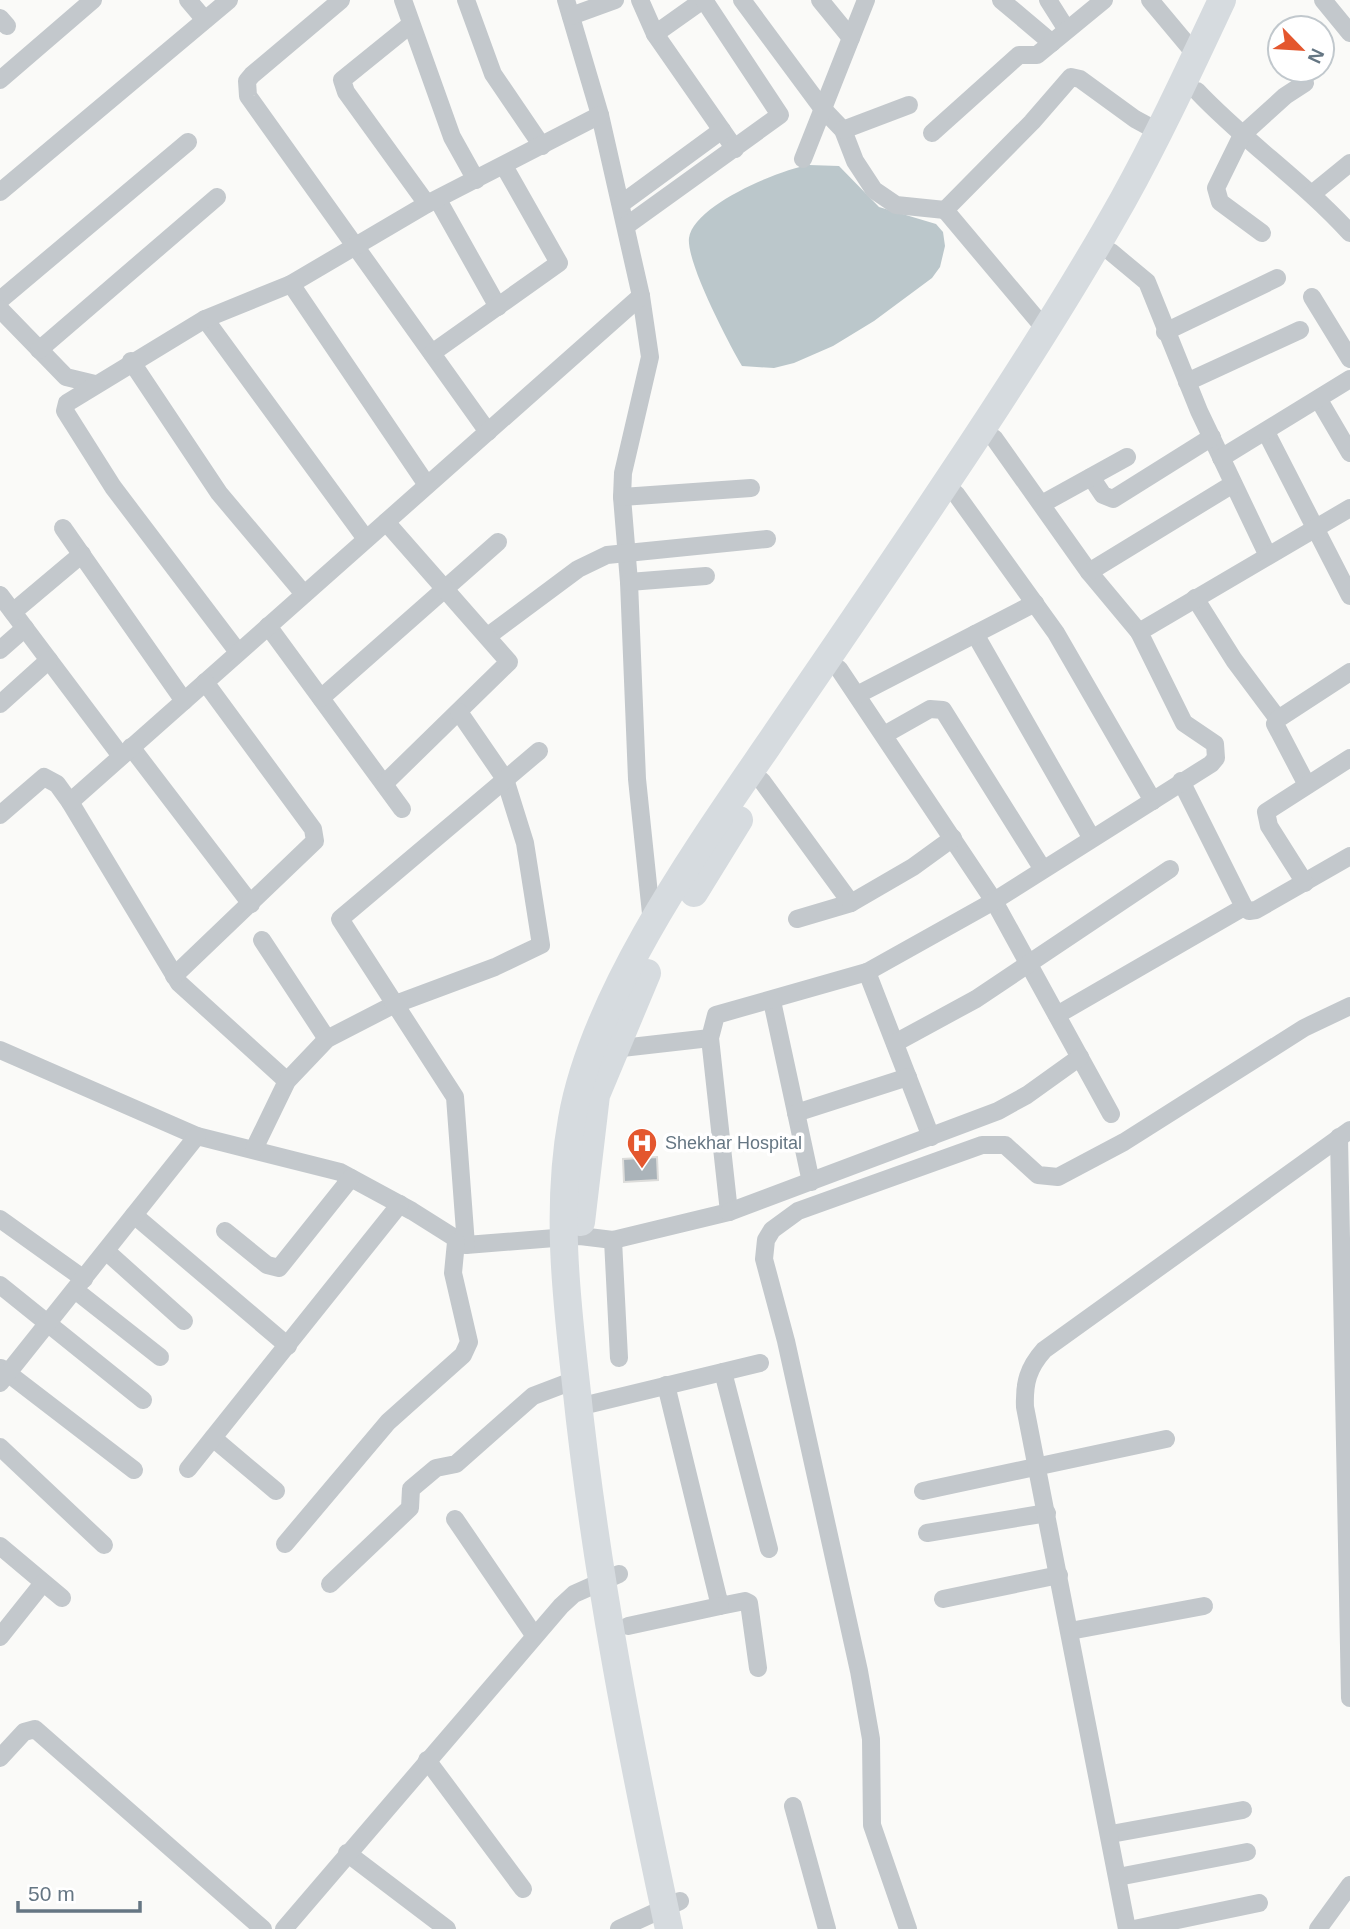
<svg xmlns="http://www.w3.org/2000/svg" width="1350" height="1929" font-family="Arial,sans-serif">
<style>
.water{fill:#bbc7cb}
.building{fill:#aab3b9;stroke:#dcdcda;stroke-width:2}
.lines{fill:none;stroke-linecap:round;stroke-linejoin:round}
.street{stroke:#c3c8cc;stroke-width:18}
.primary{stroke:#d6dbdf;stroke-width:28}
.labels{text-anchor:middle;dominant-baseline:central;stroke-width:7;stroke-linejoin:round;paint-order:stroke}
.poi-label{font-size:18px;fill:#657683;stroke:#fff;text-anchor:start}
</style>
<rect width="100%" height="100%" fill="#fafaf8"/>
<path class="water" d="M 809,165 L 839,166 L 879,207 L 936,224 L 943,232 L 945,246 L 940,267 L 932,278 L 874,321 L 833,346 L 794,363 L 774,368 L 742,366 C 729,344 686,262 689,238 C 694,205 779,170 809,165 Z"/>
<polygon class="building" points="657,1157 658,1180 624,1182 623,1159"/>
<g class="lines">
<g class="street">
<polyline points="188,0 205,20"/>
<polyline points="341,0 252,75 247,81 248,96 488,432"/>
<polyline points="403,0 452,137 476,180"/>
<polyline points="466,0 493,74 542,146"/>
<polyline points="566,0 600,115 641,296 650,357 623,473 622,497 629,582 637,779 652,923"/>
<polyline points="640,0 655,34 735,149"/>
<polyline points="742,0 822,108 843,130 855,161 874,190 896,205 945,210"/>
<polyline points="820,0 851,38"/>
<polyline points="1001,0 1052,43"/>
<polyline points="1048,0 1067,30"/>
<polyline points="1150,0 1196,55"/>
<polyline points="1323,0 1350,33"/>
<polyline points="571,16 615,0"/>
<polyline points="0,18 7,26"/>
<polyline points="410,25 342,80 346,92 427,204"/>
<polyline points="655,34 703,0"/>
<polyline points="0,80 93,0"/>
<path d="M 1197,91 C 1245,142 1303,181 1350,233"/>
<polyline points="843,130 909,105"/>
<polyline points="932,133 1019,55 1037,55 1104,0"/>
<polyline points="803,159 866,0"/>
<polyline points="0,192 229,0"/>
<polyline points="1312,194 1350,163"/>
<polyline points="438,200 498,307"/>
<polyline points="621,204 722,130"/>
<polyline points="626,226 780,115 704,0"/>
<polyline points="1262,233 1220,202 1216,188 1242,135 1285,96 1305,83"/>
<polyline points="1111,252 1147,282 1199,411 1267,554"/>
<polyline points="291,284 427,485"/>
<polyline points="1312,297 1350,359"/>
<polyline points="0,300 188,142"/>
<polyline points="0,309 66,377 95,384"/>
<polyline points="205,319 366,539"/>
<polyline points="1045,329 945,210 1032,122 1071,77 1080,79 1135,119 1159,132"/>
<polyline points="1165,332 1277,278"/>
<polyline points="39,350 217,197"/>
<polyline points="432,353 559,263 504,166"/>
<polyline points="131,361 219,493 304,594"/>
<polyline points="1187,382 1300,330"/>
<polyline points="1319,400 1350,453"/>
<polyline points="1266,432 1350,596"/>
<polyline points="994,438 1089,572 1139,632"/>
<polyline points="1221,458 1350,379"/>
<polyline points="1091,477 1103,495 1113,499 1212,437"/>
<polyline points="956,494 1056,633 1153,801"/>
<polyline points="622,497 751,488"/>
<polyline points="1042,504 1127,457"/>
<polyline points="63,528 184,701"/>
<polyline points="1089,572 1233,484"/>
<polyline points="629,582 706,576"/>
<polyline points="0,595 121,756"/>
<polyline points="1195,598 1234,660 1278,719"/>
<polyline points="13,612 82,554"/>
<polyline points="268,626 402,809"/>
<polyline points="975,634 1091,837"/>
<polyline points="488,636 578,569 607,555 767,539"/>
<polyline points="0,650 25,628"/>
<polyline points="238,652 113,487 65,411 67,403 205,319 291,284 427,204 600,115"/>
<polyline points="839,669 994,901 1111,1114"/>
<polyline points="857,695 1035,603"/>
<polyline points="321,698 498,542"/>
<polyline points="0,704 49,660"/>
<polyline points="884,735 930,709 943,710 1042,868"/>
<polyline points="131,747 251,904"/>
<polyline points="762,781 851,903 797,919"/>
<polyline points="1181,781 1244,907 1249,911 1256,910 1350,856"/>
<polyline points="384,784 509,662 386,522"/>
<polyline points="1307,785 1275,724 1278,719 1350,672"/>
<polyline points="70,802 179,983 287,1081"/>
<polyline points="0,815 44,777 57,784 70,802 641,296"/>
<polyline points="1305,883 1269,826 1266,812 1350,758"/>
<polyline points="851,903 913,867 953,838"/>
<polyline points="262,940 327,1039"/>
<polyline points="867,972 931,1137"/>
<polyline points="174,976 315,841 313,829 205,682"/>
<polyline points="772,1001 811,1182"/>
<polyline points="1057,1015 1244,907"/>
<polyline points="895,1043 976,999 1170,869"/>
<polyline points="613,1049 710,1038"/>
<polyline points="0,1050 197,1136 340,1172 412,1211 466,1245 580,1236 613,1240 729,1212 710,1038 716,1015 867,972 994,901 1211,764 1216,758 1215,744 1184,723 1139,632 1350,508"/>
<polyline points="796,1113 908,1077"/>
<polyline points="1339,1137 1350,1698"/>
<polyline points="254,1149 287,1081 327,1039 393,1005 495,967 541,945 525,843 505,779 459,712"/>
<polyline points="729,1212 998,1111 1027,1095 1080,1057"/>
<polyline points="134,1215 288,1346"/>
<polyline points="0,1219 84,1279"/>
<polyline points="225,1231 267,1265 279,1268 351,1178"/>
<polyline points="613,1240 619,1358"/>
<polyline points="466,1245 455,1097 340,919 539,751"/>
<polyline points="106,1251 184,1321"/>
<polyline points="0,1285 143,1400"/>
<polyline points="75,1290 160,1357"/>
<polyline points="1,1368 134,1470"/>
<polyline points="723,1372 769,1549"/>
<polyline points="0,1383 197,1136"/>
<polyline points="666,1385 720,1606 745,1601 749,1603 758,1668"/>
<polyline points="578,1407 760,1363"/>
<polyline points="213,1438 276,1491"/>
<polyline points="0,1447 104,1545"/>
<polyline points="188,1469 400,1204"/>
<polyline points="923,1491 1166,1439"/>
<polyline points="455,1519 534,1635"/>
<polyline points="927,1533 1047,1513"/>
<polyline points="285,1544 388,1422 463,1355 469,1342 453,1273 456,1242"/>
<polyline points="0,1546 62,1598"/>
<polyline points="330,1584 410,1508 411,1489 436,1468 456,1464 533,1396 575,1380"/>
<polyline points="943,1599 1059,1575"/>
<polyline points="628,1626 720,1606"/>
<polyline points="1070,1631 1204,1606"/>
<polyline points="0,1637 43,1583"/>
<polyline points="0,1758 24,1732 35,1729 263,1929"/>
<polyline points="427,1760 523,1889"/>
<polyline points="793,1806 827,1929"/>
<polyline points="1111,1834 1243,1810"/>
<polyline points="347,1853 447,1929"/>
<polyline points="1118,1877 1247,1852"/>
<polyline points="284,1929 561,1606 574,1594 619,1574"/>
<polyline points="619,1929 680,1901"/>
<polyline points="908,1929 872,1825 871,1739 859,1671 786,1341 764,1259 766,1240 772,1230 798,1211 982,1145 1005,1145 1038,1175 1058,1177 1124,1142 1304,1028 1350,1006"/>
<path d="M 1127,1929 L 1025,1407 C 1024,1383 1028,1368 1044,1350 L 1350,1130"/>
<polyline points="1134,1929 1259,1903"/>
<polyline points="1318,1929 1350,1885"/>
</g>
<g class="primary">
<polyline points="694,893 739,820"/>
<polyline points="581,1222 596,1095 647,973"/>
<path d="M 669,1929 C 630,1749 595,1567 576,1384 C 566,1296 556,1207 572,1119 C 594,994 697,849 769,744 C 829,656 889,569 948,480 C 1009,389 1069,296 1123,200 C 1159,135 1190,68 1222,0"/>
</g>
</g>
<defs>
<g id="hospital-pin" transform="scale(1.575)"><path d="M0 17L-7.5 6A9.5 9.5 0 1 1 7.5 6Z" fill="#e4572e" stroke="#fff"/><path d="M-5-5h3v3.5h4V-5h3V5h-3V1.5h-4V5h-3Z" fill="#fff"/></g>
</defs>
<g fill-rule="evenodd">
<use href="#hospital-pin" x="642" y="1143"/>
</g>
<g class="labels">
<g class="poi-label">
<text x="665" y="1143">Shekhar Hospital</text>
</g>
</g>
<g transform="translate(1301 49) rotate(115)"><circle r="33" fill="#ffffff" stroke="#c1c8cd" stroke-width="2"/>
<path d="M0-5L12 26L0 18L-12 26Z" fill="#e4572e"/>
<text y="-10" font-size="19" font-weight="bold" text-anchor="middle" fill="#657683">N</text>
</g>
<path d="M18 1901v10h122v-10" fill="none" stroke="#657683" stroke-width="3.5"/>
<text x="28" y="1901" font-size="21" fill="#657683" stroke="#ffffff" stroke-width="5" paint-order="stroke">50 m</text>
</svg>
